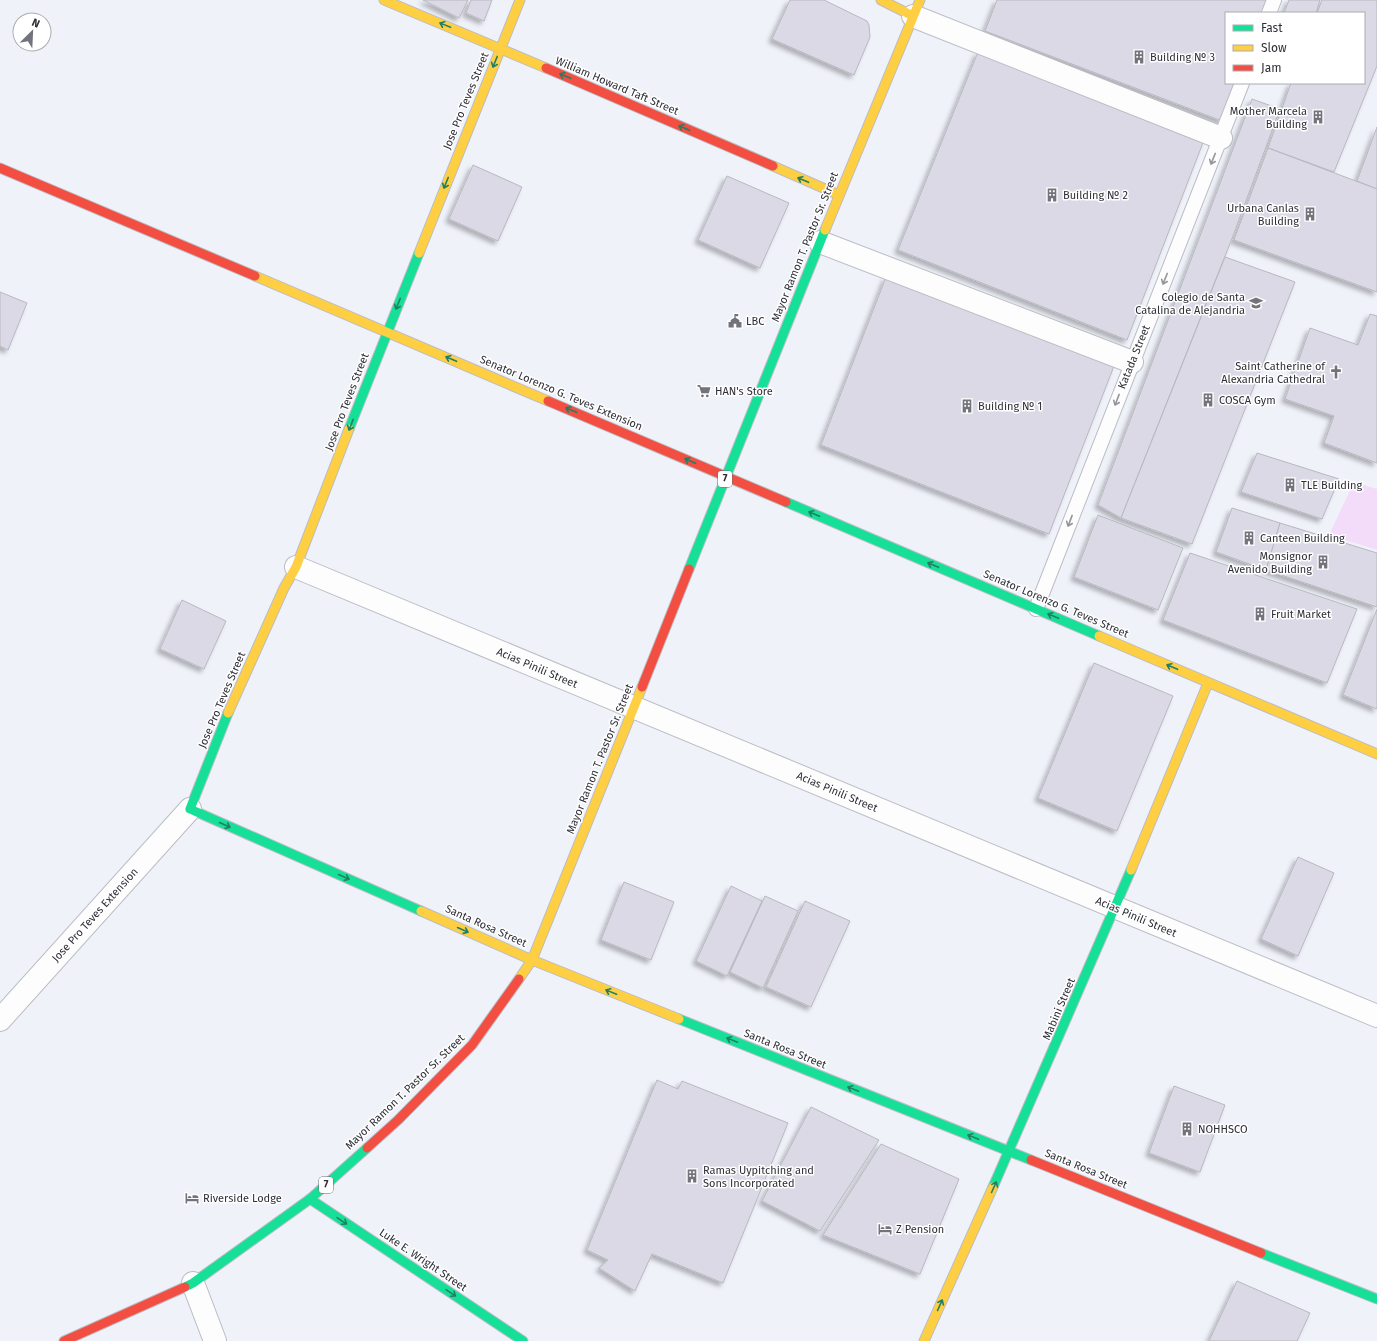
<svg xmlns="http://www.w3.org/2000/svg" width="1377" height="1341" font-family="'Fira Sans',sans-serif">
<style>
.green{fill:#f3dcfa}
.building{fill:#dbd9e6;stroke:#b8b8bf;filter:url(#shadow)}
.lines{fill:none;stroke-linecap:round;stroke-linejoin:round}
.lane-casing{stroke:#bbbdc4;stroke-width:16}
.street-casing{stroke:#bbbdc4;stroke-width:24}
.fast-casing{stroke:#bbbdc4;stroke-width:11}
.slow-casing{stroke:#bbbdc4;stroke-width:11}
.jam-casing{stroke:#bbbdc4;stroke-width:11}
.lane{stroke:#fdfdfe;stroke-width:14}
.street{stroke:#fdfdfe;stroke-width:22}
.fast{stroke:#16e098;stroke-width:9}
.slow{stroke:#ffcf43;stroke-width:9}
.jam{stroke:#f24e42;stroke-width:9}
.oneway{stroke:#237f63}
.oneway2{stroke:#96969a}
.labels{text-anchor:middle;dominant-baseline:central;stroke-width:3;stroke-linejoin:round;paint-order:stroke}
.shield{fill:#fff;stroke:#6d6d73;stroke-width:1}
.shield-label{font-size:10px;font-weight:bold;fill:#2e2f37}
.poi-label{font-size:11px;fill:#2e2f37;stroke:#fff;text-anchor:start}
.street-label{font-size:11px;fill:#2e2f37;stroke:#fff}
</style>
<defs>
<filter id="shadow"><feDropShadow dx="-3.5" dy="3.5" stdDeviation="2" flood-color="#0004"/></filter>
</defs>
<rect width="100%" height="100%" fill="#f0f2fa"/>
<polygon class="green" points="1354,482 1377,489 1377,550 1329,535"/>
<g class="building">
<polygon points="423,0 468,0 459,18"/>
<polygon points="471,0 492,0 484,21 466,13"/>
<polygon points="790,0 824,0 867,21 869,25 870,37 854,75 772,39"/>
<polygon points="997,0 1268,0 1263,13 1226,13 1226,83 1237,83 1222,121 985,31"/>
<polygon points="1289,0 1320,0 1316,13 1284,13"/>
<polygon points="1322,0 1377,0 1377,66 1334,172 1268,148 1291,83 1364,83 1364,13 1317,13"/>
<polygon points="978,52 1204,140 1127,340 898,250"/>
<polygon points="1252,99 1280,109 1233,236 1121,518 1098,505"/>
<polygon points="1377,127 1377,189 1357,181"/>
<polygon points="1268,148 1377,189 1377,292 1234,240"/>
<polygon points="473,165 522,187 498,241 449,219"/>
<polygon points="727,176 789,203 760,268 698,240"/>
<polygon points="1225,257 1295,282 1192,544 1121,518"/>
<polygon points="886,277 1114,366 1049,534 821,445"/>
<polygon points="0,292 27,303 8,350 0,346"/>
<polygon points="1370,314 1377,316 1377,463 1324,443 1334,416 1285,399 1310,328 1358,345"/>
<polygon points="1257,453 1339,479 1322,519 1241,492"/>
<polygon points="1232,508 1280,523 1266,570 1216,552"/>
<polygon points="1098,515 1183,548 1158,610 1074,577"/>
<polygon points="1280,523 1377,553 1377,607 1266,570"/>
<polygon points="1190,553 1357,609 1327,683 1163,620"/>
<polygon points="182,600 226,621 204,669 160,649"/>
<polygon points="1377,609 1377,709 1343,695"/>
<polygon points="1094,663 1173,696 1117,831 1038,798"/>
<polygon points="1298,857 1334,873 1298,956 1261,939"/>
<polygon points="624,882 674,902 651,960 601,940"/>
<polygon points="731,886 762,901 727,976 696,961"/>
<polygon points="765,896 798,911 763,988 730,972"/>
<polygon points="805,901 850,921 811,1007 766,987"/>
<polygon points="657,1080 678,1089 682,1081 788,1123 723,1283 652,1254 635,1291 599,1268 608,1260 587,1250"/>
<polygon points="1174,1086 1225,1105 1200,1172 1149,1153"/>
<polygon points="811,1107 879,1140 820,1231 762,1201"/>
<polygon points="881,1144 959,1179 920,1274 823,1235"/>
<polygon points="1237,1281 1310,1313 1297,1341 1209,1341"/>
</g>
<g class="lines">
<g class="lane-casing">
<g id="lane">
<polyline points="1269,13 1274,0"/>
<polyline points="1036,609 1242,83"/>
</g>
</g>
<g class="street-casing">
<g id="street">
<polyline points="913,16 1221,138"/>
<polyline points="820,242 1132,362"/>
<polyline points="296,567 1377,1016"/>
<polyline points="0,1020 190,809"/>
<polyline points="193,1283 215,1341"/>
</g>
</g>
<g class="fast-casing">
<g id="fast">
<polyline points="349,429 419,253"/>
<polyline points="786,502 1099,636"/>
<polyline points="689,569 825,230"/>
<polyline points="228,713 190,809 421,911"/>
<polyline points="679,1019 1031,1160"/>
<polyline points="993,1187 1131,870"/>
<polyline points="310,1199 523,1341"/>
<polyline points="1261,1253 1377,1299"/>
<polyline points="185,1287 193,1283 310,1199 367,1148"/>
</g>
</g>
<g class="slow-casing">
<g id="slow">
<polyline points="384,0 546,68"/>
<polyline points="881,0 913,16"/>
<polyline points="773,166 839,195"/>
<polyline points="825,230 920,0"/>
<polyline points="419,253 520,0"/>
<polyline points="255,276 548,401"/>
<polyline points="1099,636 1377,754"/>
<polyline points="228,713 284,588 296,567 349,429"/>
<polyline points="1131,870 1208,683"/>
<polyline points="421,911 532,960 679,1019"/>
<polyline points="519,979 532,960 642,687"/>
<polyline points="924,1341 993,1187"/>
</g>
</g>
<g class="jam-casing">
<g id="jam">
<polyline points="546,68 773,166"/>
<polyline points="0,168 255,276"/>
<polyline points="548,401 786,502"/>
<polyline points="642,687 689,569"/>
<polyline points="367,1148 398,1120 472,1045 519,979"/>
<polyline points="1031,1160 1261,1253"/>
<polyline points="64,1341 185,1287"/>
</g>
</g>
<use href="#lane" class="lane"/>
<use href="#street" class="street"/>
<use href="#fast" class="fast"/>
<use href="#slow" class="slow"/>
<use href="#jam" class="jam"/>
</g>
<defs><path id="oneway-shaft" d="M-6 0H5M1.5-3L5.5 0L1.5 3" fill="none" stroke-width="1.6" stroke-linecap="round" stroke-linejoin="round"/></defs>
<g class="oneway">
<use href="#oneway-shaft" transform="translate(445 25) rotate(-158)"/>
<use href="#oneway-shaft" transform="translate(495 62) rotate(112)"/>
<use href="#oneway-shaft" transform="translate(565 76) rotate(-157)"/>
<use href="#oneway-shaft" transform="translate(684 128) rotate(-157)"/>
<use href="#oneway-shaft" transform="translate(803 180) rotate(-157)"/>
<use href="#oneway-shaft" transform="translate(446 183) rotate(112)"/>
<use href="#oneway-shaft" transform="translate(398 304) rotate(112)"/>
<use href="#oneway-shaft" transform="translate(451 359) rotate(-157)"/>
<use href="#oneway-shaft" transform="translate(571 410) rotate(-157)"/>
<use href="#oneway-shaft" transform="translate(351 425) rotate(111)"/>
<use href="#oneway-shaft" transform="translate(690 461) rotate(-157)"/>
<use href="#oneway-shaft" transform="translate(814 514) rotate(-157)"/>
<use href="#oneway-shaft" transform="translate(933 565) rotate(-157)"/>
<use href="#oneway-shaft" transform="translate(1053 616) rotate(-157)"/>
<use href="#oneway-shaft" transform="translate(1172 667) rotate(-157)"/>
<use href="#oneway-shaft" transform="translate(225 825) rotate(24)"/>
<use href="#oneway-shaft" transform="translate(344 877) rotate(24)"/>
<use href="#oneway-shaft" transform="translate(463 930) rotate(24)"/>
<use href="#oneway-shaft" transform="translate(611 992) rotate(-158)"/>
<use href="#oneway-shaft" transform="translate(732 1040) rotate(-158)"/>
<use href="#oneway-shaft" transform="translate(853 1089) rotate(-158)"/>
<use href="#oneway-shaft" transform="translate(973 1137) rotate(-158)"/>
<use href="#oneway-shaft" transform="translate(994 1187) rotate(-66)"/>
<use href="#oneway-shaft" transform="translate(342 1221) rotate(34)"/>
<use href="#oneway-shaft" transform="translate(451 1293) rotate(34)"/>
<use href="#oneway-shaft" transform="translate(940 1305) rotate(-66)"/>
</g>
<g class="oneway2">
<use href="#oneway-shaft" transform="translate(1213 159) rotate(112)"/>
<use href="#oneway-shaft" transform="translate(1165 279) rotate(112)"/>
<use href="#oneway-shaft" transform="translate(1117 400) rotate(111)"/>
<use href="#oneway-shaft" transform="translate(1070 521) rotate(111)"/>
</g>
<defs>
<g id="building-bare" transform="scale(1.08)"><path d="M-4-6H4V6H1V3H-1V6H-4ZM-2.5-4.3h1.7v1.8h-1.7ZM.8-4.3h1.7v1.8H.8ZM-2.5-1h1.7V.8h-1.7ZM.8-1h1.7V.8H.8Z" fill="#72737b" stroke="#fff" stroke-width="2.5" paint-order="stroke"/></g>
<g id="school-bare" transform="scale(1.08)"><path d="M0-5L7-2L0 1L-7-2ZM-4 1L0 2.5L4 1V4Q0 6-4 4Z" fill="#72737b" stroke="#fff" stroke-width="2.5" paint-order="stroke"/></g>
<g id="civic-bare" transform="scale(1.08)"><path d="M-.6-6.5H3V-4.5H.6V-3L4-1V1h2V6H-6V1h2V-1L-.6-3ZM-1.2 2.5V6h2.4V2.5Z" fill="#72737b" stroke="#fff" stroke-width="2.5" paint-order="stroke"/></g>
<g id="church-bare" transform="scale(1.08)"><path d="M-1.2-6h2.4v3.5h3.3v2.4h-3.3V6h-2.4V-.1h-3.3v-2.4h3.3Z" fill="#72737b" stroke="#fff" stroke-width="2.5" paint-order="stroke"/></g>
<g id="supermarket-bare" transform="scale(1.08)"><path d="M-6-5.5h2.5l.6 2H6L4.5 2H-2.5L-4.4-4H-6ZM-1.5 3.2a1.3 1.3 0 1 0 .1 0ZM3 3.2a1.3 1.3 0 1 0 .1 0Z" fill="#72737b" stroke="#fff" stroke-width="2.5" paint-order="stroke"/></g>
<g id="hotel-bare" transform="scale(1.08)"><path d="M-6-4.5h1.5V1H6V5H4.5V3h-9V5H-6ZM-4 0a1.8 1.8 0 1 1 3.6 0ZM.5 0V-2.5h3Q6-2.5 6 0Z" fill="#72737b" stroke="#fff" stroke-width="2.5" paint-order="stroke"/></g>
</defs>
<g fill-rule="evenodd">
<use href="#building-bare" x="1139" y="57"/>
<use href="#building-bare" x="1318" y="117"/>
<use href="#building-bare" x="1052" y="195"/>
<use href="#building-bare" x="1310" y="214"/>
<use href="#school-bare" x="1256" y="303"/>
<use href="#civic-bare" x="735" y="321"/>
<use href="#church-bare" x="1336" y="372"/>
<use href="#supermarket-bare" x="704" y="391"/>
<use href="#building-bare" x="1208" y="400"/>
<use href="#building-bare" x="967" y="406"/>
<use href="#building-bare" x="1290" y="485"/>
<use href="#building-bare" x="1249" y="538"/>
<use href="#building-bare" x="1323" y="562"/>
<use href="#building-bare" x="1260" y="614"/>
<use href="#building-bare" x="1187" y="1129"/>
<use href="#building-bare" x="692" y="1176"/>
<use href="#hotel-bare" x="192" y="1198"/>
<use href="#hotel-bare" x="885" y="1229"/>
</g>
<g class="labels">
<g class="shield">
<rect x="718" y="471" width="14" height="16" rx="3"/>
<rect x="319" y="1177" width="14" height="16" rx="3"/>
</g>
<g class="shield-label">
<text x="725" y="479">7</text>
<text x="326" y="1185">7</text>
</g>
<g class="poi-label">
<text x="1150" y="57">Building № 3</text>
<text x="1307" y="111" text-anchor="end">Mother Marcela<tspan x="1307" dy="13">Building</tspan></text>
<text x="1063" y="195">Building № 2</text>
<text x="1299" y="208" text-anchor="end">Urbana Canlas<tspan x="1299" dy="13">Building</tspan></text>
<text x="1245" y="297" text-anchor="end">Colegio de Santa<tspan x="1245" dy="13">Catalina de Alejandria</tspan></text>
<text x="746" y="321">LBC</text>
<text x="1325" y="366" text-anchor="end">Saint Catherine of<tspan x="1325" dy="13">Alexandria Cathedral</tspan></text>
<text x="715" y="391">HAN's Store</text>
<text x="1219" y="400">COSCA Gym</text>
<text x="978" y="406">Building № 1</text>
<text x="1301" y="485">TLE Building</text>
<text x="1260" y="538">Canteen Building</text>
<text x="1312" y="556" text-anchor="end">Monsignor<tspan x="1312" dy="13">Avenido Building</tspan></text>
<text x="1271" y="614">Fruit Market</text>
<text x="1198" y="1129">NOHHSCO</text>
<text x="703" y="1170">Ramas Uypitching and<tspan x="703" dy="13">Sons Incorporated</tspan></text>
<text x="203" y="1198">Riverside Lodge</text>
<text x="896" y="1229">Z Pension</text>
</g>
<g class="street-label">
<text transform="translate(617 86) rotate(23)">William Howard Taft Street</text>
<text transform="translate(466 101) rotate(-68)">Jose Pro Teves Street</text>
<text transform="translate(805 247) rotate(-68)">Mayor Ramon T. Pastor Sr. Street</text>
<text transform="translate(1134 357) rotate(-68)">Katada Street</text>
<text transform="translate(561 393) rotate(23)">Senator Lorenzo G. Teves Extension</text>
<text transform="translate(347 402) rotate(-69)">Jose Pro Teves Street</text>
<text transform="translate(1056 604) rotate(23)">Senator Lorenzo G. Teves Street</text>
<text transform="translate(537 668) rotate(23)">Acias Pinili Street</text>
<text transform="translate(222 700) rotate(-67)">Jose Pro Teves Street</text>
<text transform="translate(600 759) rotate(-68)">Mayor Ramon T. Pastor Sr. Street</text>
<text transform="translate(837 792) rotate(23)">Acias Pinili Street</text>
<text transform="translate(95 915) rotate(-48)">Jose Pro Teves Extension</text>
<text transform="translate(1136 917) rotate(23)">Acias Pinili Street</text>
<text transform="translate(486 926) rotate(24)">Santa Rosa Street</text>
<text transform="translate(1059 1009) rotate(-67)">Mabini Street</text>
<text transform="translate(785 1049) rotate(22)">Santa Rosa Street</text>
<text transform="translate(405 1092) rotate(-44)">Mayor Ramon T. Pastor Sr. Street</text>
<text transform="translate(1086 1169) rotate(22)">Santa Rosa Street</text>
<text transform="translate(423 1260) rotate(34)">Luke E. Wright Street</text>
</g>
</g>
<rect x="1225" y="12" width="140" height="72" fill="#ffffff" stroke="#abacaf"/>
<rect x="1233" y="25" width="20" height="6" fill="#16e098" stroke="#abacaf"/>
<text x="1261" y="32" font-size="12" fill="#2e2f37">Fast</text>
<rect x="1233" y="45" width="20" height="6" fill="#ffcf43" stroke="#abacaf"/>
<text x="1261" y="52" font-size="12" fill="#2e2f37">Slow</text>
<rect x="1233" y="65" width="20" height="6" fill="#f24e42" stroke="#abacaf"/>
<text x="1261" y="72" font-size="12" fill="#2e2f37">Jam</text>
<g transform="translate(32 32) rotate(24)"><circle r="19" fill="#ffffff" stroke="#abacaf"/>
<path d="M0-3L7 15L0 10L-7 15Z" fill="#72737b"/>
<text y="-6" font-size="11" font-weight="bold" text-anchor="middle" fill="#2e2f37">N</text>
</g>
</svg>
